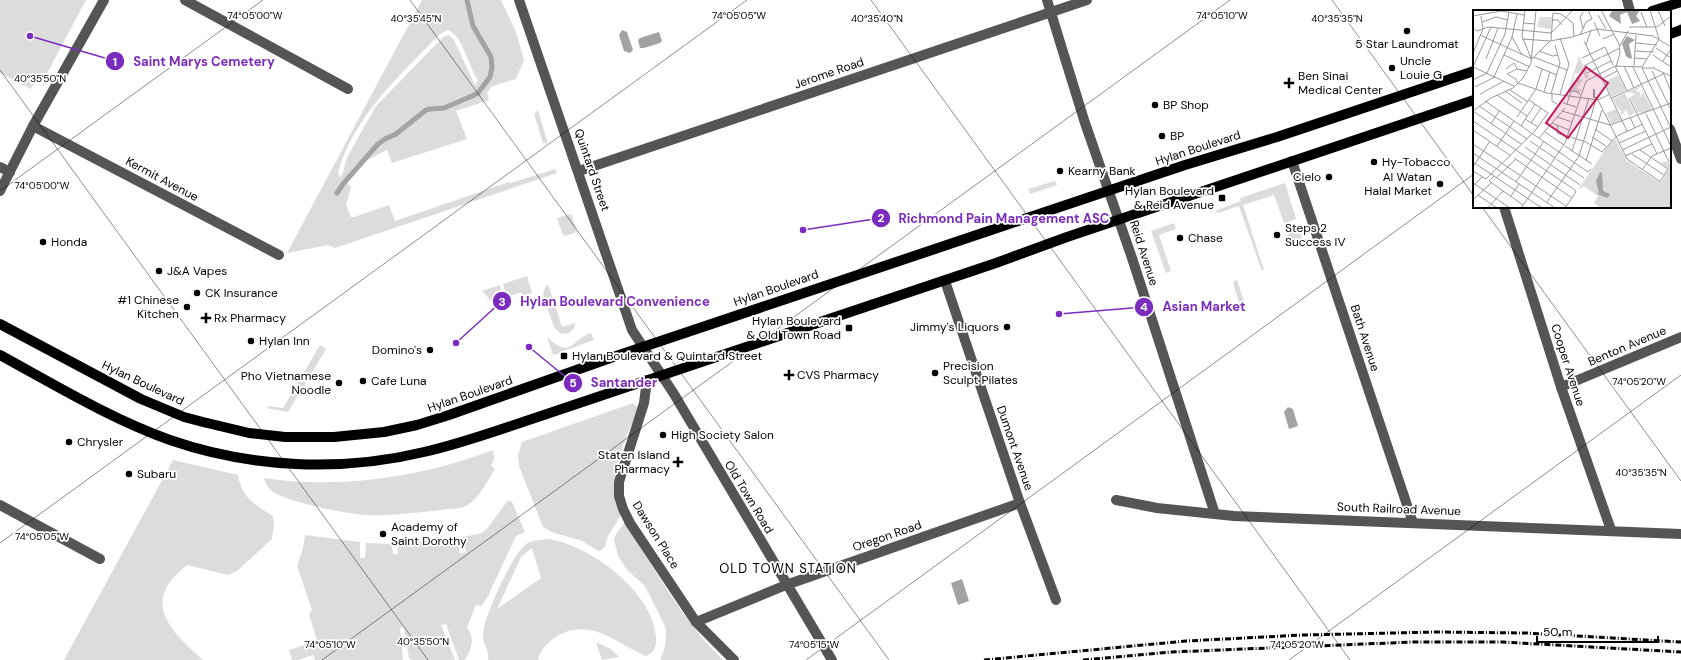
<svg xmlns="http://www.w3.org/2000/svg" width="1681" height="660" font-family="'DM Sans',sans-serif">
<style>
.green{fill:#dcdcdc;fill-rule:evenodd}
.water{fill:#a3a3a3}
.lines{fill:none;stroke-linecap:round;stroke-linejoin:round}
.stream{stroke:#a3a3a3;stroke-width:5}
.minor{stroke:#555;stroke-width:10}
.major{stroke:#000;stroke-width:10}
.rail{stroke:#000;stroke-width:3;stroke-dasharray:6 2 1 2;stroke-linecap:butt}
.ticks{fill:none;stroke:#000;stroke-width:1;stroke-opacity:0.45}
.poi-dot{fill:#000;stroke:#fff;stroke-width:1.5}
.labels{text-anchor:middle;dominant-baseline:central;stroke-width:3.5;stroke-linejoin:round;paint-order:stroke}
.poi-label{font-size:12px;fill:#000;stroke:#fff;text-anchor:start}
.street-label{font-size:12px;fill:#000;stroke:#fff}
.neighbourhood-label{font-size:13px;letter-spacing:1px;fill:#000;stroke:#fff}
.inset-river{fill:none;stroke:#a3a3a3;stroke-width:2}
.inset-road{fill:none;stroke:#999;stroke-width:1}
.view{fill:#c2185b;fill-opacity:0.15;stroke:#c2185b;stroke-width:2}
.inset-edge{fill:none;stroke:#000;stroke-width:2}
.ticks-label{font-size:10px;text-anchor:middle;fill:#000;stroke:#fff;stroke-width:3.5;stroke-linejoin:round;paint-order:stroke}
.leader{fill:none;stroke:#7b2cbf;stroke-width:1.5}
.callout-dot{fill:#7b2cbf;stroke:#fff;stroke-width:1.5}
.mark-label{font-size:12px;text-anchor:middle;font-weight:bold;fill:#fff}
.callout-label{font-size:13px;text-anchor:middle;font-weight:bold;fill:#7b2cbf;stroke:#fff;stroke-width:3.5;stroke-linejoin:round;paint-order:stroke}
</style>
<rect width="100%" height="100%" fill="#fff"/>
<g class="green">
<polygon points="0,0 86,0 45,77 39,74 31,89 0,73"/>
<path d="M 422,0 L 501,0 L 516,32 L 524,60 L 516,79 L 492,86 L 487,93 L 489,100 L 456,111 L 467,139 L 392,163 L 387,150 L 367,160 L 346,182 L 351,187 L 346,205 L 351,217 L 354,217 L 389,205 L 395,221 L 509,182 L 511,183 L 555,169 L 557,173 L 335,248 L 328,245 L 287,253 ZM 448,30 C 464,37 468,67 478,80 L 475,85 L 454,40 L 449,35 L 443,37 L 376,106 L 350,152 L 346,160 L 343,173 L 340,178 L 338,172 C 355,115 400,75 440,34 Z"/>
<polygon points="538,110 548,144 543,143 534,114"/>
<polygon points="1055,181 1057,185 1030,194 1028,189"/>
<polygon points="1285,183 1296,219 1284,223 1274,195 1243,205 1264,270 1262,271 1239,206 1218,213 1215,211 1241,201 1240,198"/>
<polygon points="571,214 577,232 565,236 562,233 557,218"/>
<polygon points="1174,223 1176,229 1159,235 1171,271 1166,273 1151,231"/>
<polygon points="1298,225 1304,245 1299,246 1297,240 1290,242 1286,228"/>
<polygon points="527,276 532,293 522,296 521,292 507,297 503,284"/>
<polygon points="1237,279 1246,308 1241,309 1233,283"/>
<polygon points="548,284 562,327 575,323 574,328 569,333 561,334 554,327 543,295 545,288"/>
<polygon points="500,285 504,298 492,302 482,291"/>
<path d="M 591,333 L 594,340 L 553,355 L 547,337 C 571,360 572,339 591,333 Z"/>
<polygon points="320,345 326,349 288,412 266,408 269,406 283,408"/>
<path d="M 633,403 L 638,408 C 625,443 604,478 621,515 L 608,536 L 605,547 L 600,551 L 597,550 L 580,540 L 554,533 L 543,527 L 519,466 L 518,455 L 522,442 Z"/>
<path d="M 493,450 L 494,459 L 491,466 L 495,469 C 486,483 476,505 460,508 C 429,511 398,516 367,515 C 346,514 293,503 275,493 C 269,489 266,485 264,478 C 279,480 295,482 310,482 C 372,484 435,472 493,450 Z"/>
<path d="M 173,460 L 238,475 C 242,498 254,504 273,516 L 274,525 L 272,539 L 237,571 L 228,575 L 187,565 C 179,572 169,580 165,591 C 153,618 186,644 203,660 L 64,660 Z"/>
<path d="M 508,500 L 512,502 L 525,532 L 516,536 L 487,598 L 481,606 L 476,605 L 467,627 C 475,639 472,648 465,660 L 459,660 L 446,624 L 441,625 L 455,660 L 412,660 L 409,658 L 404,627 L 400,628 L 403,660 L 315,660 L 313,655 L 298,660 L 292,660 L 289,650 L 317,641 L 309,614 L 312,610 L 297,566 L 303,548 L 305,535 L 360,542 L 360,558 L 365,558 L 366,543 L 392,544 L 393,554 L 398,554 L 398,544 L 457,538 L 460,554 L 466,552 L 463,537 L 482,533 L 487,529 Z"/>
<path d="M 625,522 C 655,570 683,621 723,660 L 660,660 C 665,649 668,638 665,626 L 645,586 L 627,570 L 618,556 L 614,540 L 616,534 Z"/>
<path d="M 547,539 C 553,540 560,541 565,543 C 602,556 652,595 656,636 C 657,645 656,652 646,656 C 615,643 592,617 557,636 C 548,642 540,650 538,660 L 488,660 C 490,651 483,645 483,636 C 482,620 513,553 526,544 C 532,540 540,540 547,539 ZM 532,548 L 541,578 L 497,609 L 521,557 Z"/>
<polygon points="596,642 611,649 619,657 602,660"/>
</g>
<g class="water">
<polygon points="622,30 627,32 633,50 630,53 624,51 619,35"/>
<polygon points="659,32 662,41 660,43 644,48 640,48 638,40 640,38"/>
<polygon points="1288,407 1293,409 1298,426 1289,429 1284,412"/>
<polygon points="962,579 969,601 958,605 951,583"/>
</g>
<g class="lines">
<polyline class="stream" points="337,193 343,184 378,144 385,139 396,134 426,110 430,109 444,108 472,96 478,93 490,77 492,67 491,57 473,26 467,0"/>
<g class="minor">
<polyline points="185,0 348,89"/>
<polyline points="519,0 632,330 674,394 832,660"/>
<polyline points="1047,0 1085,123 1132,258 1215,514"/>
<polyline points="1627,0 1630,11"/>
<polyline points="33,126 279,255"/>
<polyline points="1670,129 1681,159"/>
<polyline points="1292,161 1413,523"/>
<polyline points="0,167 10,172"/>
<polyline points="579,171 1087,0"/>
<polyline points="0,191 33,126 104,0"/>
<polyline points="1504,207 1561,387 1611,530"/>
<polyline points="945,281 1020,503 1056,600"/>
<polyline points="647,380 644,403 619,482 619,496 623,509 630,523 696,622 734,660"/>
<polyline points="1561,387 1681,337"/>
<polyline points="1116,500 1157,508 1234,516 1681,534"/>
<polyline points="0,505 100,559"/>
<polyline points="696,622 786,585 1020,503"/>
</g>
<g class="major">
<polyline points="1652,11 1681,2"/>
<polyline points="1670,34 1681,30"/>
<polyline points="0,324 141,399 184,417 203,422 249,433 285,437 334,437 384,432 417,425 449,415 619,355 789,298 1185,165 1277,137 1474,71"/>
<path d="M 0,355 C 55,385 111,419 170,440 C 251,468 341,472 424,452 C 451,446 478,437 505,428 L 996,263 L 1067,237 L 1474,100"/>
</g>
<g class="rail">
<polyline points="984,660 1186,641 1303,635 1435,632 1526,633 1681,642"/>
<polyline points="1083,660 1172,652 1413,642 1502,642 1681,652"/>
</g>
</g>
<path class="ticks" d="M 410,0 L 889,660M 871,0 L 1350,660M 1332,0 L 1474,196M 1670,32 L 1681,24M 0,70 L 428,660M 0,191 L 263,0M 1482,207 L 1681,481M 0,543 L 747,0M 322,660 L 1230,0M 806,660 L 1474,174M 1289,660 L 1681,375"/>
<g class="poi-dot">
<circle cx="1407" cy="31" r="4"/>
<circle cx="1392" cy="68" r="4"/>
<path d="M1287 77h4v4h4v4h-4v4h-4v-4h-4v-4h4z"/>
<circle cx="1155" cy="105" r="4"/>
<circle cx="1162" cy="136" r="4"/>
<circle cx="1374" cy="162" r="4"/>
<circle cx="1060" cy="171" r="4"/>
<circle cx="1329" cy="177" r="4"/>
<circle cx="1440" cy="184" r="4"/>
<rect x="1218" y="194" width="8" height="8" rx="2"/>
<circle cx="1277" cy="235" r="4"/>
<circle cx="1180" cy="238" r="4"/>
<circle cx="43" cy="242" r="4"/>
<circle cx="159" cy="271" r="4"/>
<circle cx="197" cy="293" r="4"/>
<circle cx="187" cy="307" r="4"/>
<path d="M204 312h4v4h4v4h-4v4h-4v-4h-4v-4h4z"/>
<circle cx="1007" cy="327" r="4"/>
<rect x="845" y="324" width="8" height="8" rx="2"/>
<circle cx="251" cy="341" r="4"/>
<circle cx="430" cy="350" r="4"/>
<rect x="560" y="352" width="8" height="8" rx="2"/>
<circle cx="935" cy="373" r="4"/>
<path d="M787 369h4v4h4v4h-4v4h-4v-4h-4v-4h4z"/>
<circle cx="363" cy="381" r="4"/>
<circle cx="339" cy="383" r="4"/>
<circle cx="663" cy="435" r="4"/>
<circle cx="69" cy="442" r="4"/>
<path d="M676 456h4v4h4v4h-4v4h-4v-4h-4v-4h4z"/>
<circle cx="129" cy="474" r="4"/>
<circle cx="383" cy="534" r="4"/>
</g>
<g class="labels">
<g class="poi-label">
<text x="1407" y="44" text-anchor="middle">5 Star Laundromat</text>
<text x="1400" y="61">Uncle<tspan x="1400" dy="14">Louie G</tspan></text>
<text x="1298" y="76">Ben Sinai<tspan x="1298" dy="14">Medical Center</tspan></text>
<text x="1163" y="105">BP Shop</text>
<text x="1170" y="136">BP</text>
<text x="1382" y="162">Hy-Tobacco</text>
<text x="1068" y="171">Kearny Bank</text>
<text x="1321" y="177" text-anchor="end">Cielo</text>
<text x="1432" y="177" text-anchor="end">Al Watan<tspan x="1432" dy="14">Halal Market</tspan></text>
<text x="1214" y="191" text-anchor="end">Hylan Boulevard<tspan x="1214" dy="14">&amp; Reid Avenue</tspan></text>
<text x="1285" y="228">Steps 2<tspan x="1285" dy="14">Success IV</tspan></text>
<text x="1188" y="238">Chase</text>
<text x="51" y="242">Honda</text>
<text x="167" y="271">J&amp;A Vapes</text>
<text x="205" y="293">CK Insurance</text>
<text x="179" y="300" text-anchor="end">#1 Chinese<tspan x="179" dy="14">Kitchen</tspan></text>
<text x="214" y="318">Rx Pharmacy</text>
<text x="841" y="321" text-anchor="end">Hylan Boulevard<tspan x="841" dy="14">&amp; Old Town Road</tspan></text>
<text x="999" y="327" text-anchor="end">Jimmy's Liquors</text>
<text x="259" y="341">Hylan Inn</text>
<text x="422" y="350" text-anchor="end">Domino's</text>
<text x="572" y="356">Hylan Boulevard &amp; Quintard Street</text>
<text x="943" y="366">Precision<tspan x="943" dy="14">Sculpt Pilates</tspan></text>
<text x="797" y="375">CVS Pharmacy</text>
<text x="331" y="376" text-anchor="end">Pho Vietnamese<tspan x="331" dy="14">Noodle</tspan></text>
<text x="371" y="381">Cafe Luna</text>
<text x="671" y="435">High Society Salon</text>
<text x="77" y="442">Chrysler</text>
<text x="670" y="455" text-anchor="end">Staten Island<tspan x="670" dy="14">Pharmacy</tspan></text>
<text x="137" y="474">Subaru</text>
<text x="391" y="527">Academy of<tspan x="391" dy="14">Saint Dorothy</tspan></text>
</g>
<g class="street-label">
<text transform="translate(829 73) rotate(-19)">Jerome Road</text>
<text transform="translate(1198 148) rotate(-18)">Hylan Boulevard</text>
<text transform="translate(592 170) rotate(71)">Quintard Street</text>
<text transform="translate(162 179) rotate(28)">Kermit Avenue</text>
<text transform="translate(1144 253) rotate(72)">Reid Avenue</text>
<text transform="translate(776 288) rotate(-19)">Hylan Boulevard</text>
<text transform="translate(1365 338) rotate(72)">Bath Avenue</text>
<text transform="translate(1627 346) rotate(-23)">Benton Avenue</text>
<text transform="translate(1568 365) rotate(72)">Cooper Avenue</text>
<text transform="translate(143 383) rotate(25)">Hylan Boulevard</text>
<text transform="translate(470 394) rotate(-19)">Hylan Boulevard</text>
<text transform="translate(1015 448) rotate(71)">Dumont Avenue</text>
<text transform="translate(749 497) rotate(59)">Old Town Road</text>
<text transform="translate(1399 509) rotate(2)">South Railroad Avenue</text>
<text transform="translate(656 535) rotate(58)">Dawson Place</text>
<text transform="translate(887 536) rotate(-19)">Oregon Road</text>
</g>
<g class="neighbourhood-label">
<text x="788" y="568">OLD TOWN STATION</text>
</g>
</g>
<g transform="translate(1473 10)">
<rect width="198" height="198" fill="#fff"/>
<path d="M 64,7 L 79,7 L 78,19 L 64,17 L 67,7 ZM 106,46 L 116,67 L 112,69 L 111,64 L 102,63 L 100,73 L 102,73 L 103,67 L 110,70 L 104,78 L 108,79 L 107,84 L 95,81 ZM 145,65 L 153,80 L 139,87 L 131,72 ZM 167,76 L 170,80 L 167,77 L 163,81 L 167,82 L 168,88 L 170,81 L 179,100 L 170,103 L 164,102 L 157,87 L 162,84 L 156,82 L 156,86 L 154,82 ZM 152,83 L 162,103 L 156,106 L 153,100 L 149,105 L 147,102 L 150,101 L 146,100 L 140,89 ZM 143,99 L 148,110 L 138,114 L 133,103 ZM 142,129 L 154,151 L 188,173 L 196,159 L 188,153 L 194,151 L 198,156 L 198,198 L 127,198 L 121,193 L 125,186 L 111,176 L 105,180 L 134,137 Z" fill="#dcdcdc"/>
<path d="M 147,0 L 167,0 L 163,6 L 167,11 L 159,14 L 154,2 L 147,5 L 148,14 L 136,6 L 139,1 ZM 154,26 L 162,30 L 156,34 L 159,48 L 157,49 L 153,46 L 149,34 ZM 127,162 L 129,163 L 130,181 L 137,184 L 135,188 L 124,184 L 126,183 L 123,171 Z" fill="#a3a3a3"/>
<path class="inset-river" d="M 121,79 L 121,87 L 125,89"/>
<path class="inset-road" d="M 52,0 L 49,26 L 58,48M 128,0 L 146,34 L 147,43 L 143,57M 185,0 L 192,16M 168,2 L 174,17M 44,4 L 39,27 L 49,45M 125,5 L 133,19M 0,6 L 28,1 L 51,5M 79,10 L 85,10 L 89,15M 9,12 L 23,7 L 35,10M 121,12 L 127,26M 50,13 L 62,14M 156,17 L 184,17 L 198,6M 0,18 L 4,21 L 15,17 L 78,23 L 100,0M 110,18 L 107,7 L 110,2M 7,25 L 59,49 L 77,31 L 99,27 L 124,19 L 180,26 L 198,37M 107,25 L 113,12 L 119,9 L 115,0M 49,29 L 77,31M 130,29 L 141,24M 78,30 L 80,3 L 88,4 L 100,13 L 101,27M 111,31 L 154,121M 163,33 L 184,35M 113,35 L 118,20M 147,36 L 155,21M 183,38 L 198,48M 66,41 L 80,46 L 85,45M 162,41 L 181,42M 0,43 L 10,19 L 8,6M 31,45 L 57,57M 180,45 L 198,57M 60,47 L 94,60M 129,47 L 147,38M 109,48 L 132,37 L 140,55M 162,48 L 174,49M 13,49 L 25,18M 190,51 L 198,39M 62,56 L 84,65M 111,56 L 128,47M 142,56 L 154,81M 151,56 L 161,78M 161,56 L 163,25M 0,57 L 41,76M 0,57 L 18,17M 160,57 L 198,136M 169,57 L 186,29 L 177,0M 180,58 L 198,66M 182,58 L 169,58 L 198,118M 33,59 L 41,53 L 44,59M 54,61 L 44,59 L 34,64 L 43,69 L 45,73 L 74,83 L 125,90M 179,61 L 198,100M 190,62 L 198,82M 14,63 L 32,24 L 36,2M 114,63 L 138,51M 21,67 L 39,27M 129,69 L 144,61M 0,70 L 14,63M 2,77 L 22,67M 37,80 L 55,92M 32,81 L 49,93M 95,81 L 103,81 L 107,85M 71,82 L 77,62M 7,84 L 31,71M 78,84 L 87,53 L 82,35M 79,84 L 79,91 L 84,94M 87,84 L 96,54 L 87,28M 24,85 L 54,106M 139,88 L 190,64M 156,88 L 184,144M 125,90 L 154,149 L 188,172M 125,90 L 137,84M 12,91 L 115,162 L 118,159M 90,93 L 103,97M 94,94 L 98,81M 6,96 L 54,129M 0,101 L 48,134M 0,101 L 18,88 L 40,78 L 50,68 L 58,53 L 63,0M 89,101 L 137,115 L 198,93M 173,104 L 196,152M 44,107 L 63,79 L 69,59M 84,107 L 99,112M 157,107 L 162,118M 52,109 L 65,117M 0,111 L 102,180 L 103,182 L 92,198M 58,113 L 68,98M 79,113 L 96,120M 18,114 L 26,101M 85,115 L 84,123 L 113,132 L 129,142 L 144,126 L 170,114M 48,116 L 62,94M 122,119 L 139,131M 0,120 L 38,146M 72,122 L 91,135M 119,127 L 133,136M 66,128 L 92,98M 57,131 L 82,148M 146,133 L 173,121M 0,134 L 93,196M 24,136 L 41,111M 92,136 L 119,154M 52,137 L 107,175M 149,140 L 198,117M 167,140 L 195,159 L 187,172M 99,141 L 116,88M 0,143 L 82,198M 159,144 L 191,165M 152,146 L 179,134M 41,148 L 99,188M 83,149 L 111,168M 113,151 L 129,100M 0,152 L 69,198M 0,157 L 17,131M 169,160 L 179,146 L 198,138M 0,161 L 13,169 L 61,122 L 75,103 L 56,90M 21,166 L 16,171 L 50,195M 23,168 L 43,149M 43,172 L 71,131M 0,173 L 37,198M 0,176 L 9,167M 5,185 L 24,198M 38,186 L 46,174M 0,190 L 18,173M 74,192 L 106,146 L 123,90M 49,197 L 92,133 L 113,71 L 142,56 L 170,57M 15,198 L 30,181"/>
<path class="view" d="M 113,57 L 135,73 L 95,128 L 73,113 Z"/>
<rect width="198" height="198" class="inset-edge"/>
</g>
<g class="ticks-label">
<text x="739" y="19">74°05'05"W</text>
<text x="255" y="19">74°05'00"W</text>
<text x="1222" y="19">74°05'10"W</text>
<text x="416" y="22">40°35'45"N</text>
<text x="877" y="22">40°35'40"N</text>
<text x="1337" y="22">40°35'35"N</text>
<text x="40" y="82">40°35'50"N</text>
<text x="42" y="189">74°05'00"W</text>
<text x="1639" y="385">74°05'20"W</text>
<text x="1641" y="476">40°35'35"N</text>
<text x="42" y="540">74°05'05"W</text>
<text x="423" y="645">40°35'50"N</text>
<text x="330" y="648">74°05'10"W</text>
<text x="814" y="648">74°05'15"W</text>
<text x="1297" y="648">74°05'20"W</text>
</g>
<path class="leader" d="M30 36L115 61M803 230L881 218M456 343L502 301M1059 314L1144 307M529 347L573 383"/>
<g class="callout-dot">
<circle cx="30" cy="36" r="4"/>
<circle cx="803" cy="230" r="4"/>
<circle cx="456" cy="343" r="4"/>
<circle cx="1059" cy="314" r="4"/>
<circle cx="529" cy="347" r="4"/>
<circle cx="115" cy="61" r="10"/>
<circle cx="881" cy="218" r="10"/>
<circle cx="502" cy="301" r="10"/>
<circle cx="1144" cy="307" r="10"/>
<circle cx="573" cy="383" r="10"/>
</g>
<g class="mark-label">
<text x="115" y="66">1</text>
<text x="881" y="222">2</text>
<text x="502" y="306">3</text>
<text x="1144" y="311">4</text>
<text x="573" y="387">5</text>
</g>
<g class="callout-label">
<text x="204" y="66">Saint Marys Cemetery</text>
<text x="1004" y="223">Richmond Pain Management ASC</text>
<text x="615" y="306">Hylan Boulevard Convenience</text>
<text x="1204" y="311">Asian Market</text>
<text x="624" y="387">Santander</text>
</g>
<path d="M1537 636v6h121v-6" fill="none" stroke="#000000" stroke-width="2"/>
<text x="1543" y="636" font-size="12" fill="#000000" stroke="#ffffff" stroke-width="3" paint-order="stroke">50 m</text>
</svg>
